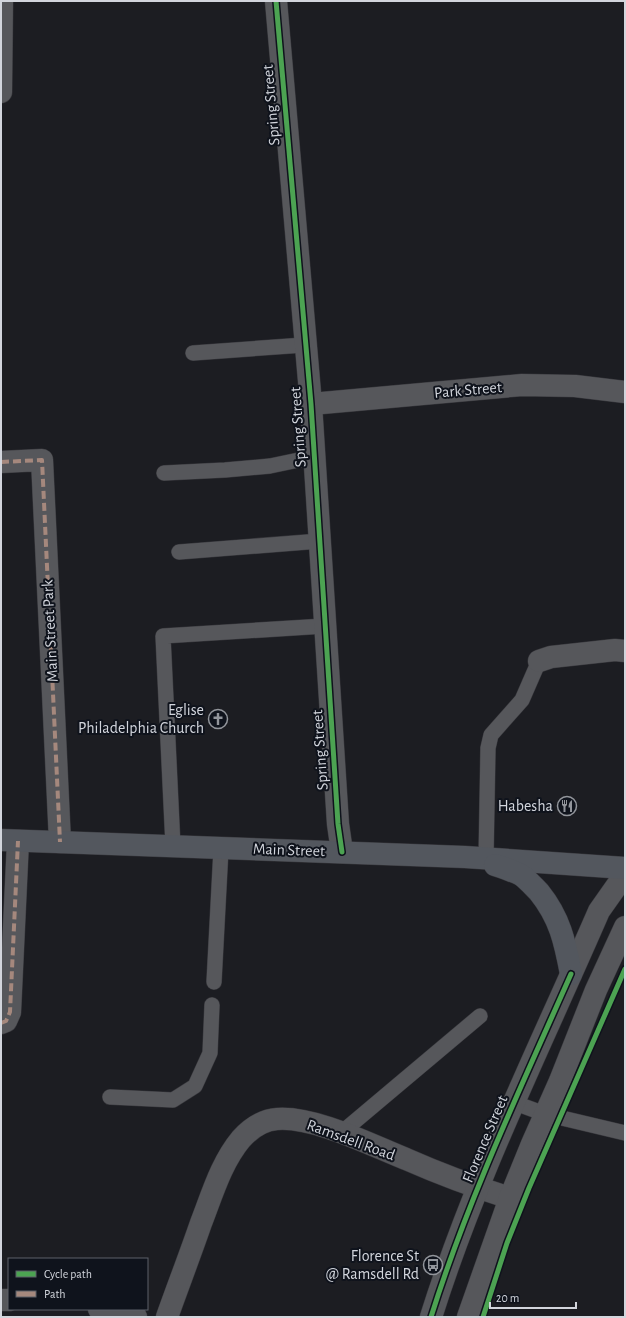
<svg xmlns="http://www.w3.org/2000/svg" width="626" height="1318" font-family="'Alegreya Sans',sans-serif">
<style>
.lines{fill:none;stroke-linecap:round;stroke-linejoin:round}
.service-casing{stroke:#38383d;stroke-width:16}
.minor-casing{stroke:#38383d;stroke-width:23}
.tertiary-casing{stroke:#38383d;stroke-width:23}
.primary-casing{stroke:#38383d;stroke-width:23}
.service{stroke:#56575b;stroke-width:15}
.minor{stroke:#56575b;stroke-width:22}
.tertiary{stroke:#56575b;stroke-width:22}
.primary{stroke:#53575e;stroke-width:22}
.quiet{stroke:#a5887d;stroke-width:4;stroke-dasharray:8 4;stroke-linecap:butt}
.cycleway-casing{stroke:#0f131c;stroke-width:8}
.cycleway{stroke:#4ca352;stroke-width:5}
.labels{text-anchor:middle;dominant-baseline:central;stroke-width:4;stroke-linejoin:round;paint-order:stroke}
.street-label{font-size:16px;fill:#d2d5dc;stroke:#0f131c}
.poi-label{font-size:16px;fill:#d2d5dc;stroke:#0f131c;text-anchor:end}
</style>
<rect width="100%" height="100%" fill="#1c1d22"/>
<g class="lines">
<g class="service-casing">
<g id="service">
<polyline points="193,353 304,345"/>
<polyline points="164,473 225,470 270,466 313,457"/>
<polyline points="179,552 320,541"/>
<polyline points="173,846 163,636 325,626"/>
<polyline points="486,859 488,748 491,735 522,700 539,661"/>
<polyline points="214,982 221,849"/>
<polyline points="110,1097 173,1100 195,1086 210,1053 212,1005"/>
<polyline points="515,1103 545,1114 625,1133"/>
<polyline points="341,1133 480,1016"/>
</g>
</g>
<g class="minor-casing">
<g id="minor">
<polyline points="276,1 311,404 338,824 342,852"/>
<polyline points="1,92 2,1"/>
<polyline points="311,404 522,385 575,386 625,392"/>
<polyline points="1,462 42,460 60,842"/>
<polyline points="539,661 551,657 615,650 625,651"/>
<polyline points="1,1023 6,1021 10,1012 18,841"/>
</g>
</g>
<g class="tertiary-casing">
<g id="tertiary">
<polyline points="1,1300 9,1300"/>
<polyline points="99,1309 136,1317"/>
<path d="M 167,1317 C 178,1286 190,1255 201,1223 C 212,1195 221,1163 241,1139 C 250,1129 263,1120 277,1119 C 314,1116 371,1145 406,1159 C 440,1174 475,1187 510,1198"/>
<path d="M 431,1317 C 475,1177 541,1045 599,911 L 618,884 L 625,879"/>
<polyline points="468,1317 510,1198 532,1144 560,1081 596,990 625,927"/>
</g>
</g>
<g class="primary-casing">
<g id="primary">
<polyline points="1,840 465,857 625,868"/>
<path d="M 495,865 C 504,868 513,871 521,875 C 528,880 533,886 539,892 C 560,918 565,942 571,974"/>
</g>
</g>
<use href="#service" class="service"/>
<use href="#minor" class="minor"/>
<use href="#tertiary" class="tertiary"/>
<use href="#primary" class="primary"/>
<g class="quiet">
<polyline points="1,462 42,460 60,842"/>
<polyline points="1,1023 6,1021 10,1012 18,841"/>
</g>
<g class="cycleway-casing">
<g id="cycleway">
<polyline points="276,1 311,404 338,824 342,852"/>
<path d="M 431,1317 C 468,1199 521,1087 571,974"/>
<polyline points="483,1317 507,1243 529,1188 625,969"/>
</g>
</g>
<use href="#cycleway" class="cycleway"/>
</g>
<defs>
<g id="church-ring" transform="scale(1)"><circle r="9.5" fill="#0f131c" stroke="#92959b" stroke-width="1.5"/><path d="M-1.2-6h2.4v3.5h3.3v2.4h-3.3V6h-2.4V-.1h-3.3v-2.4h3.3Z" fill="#92959b"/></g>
<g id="restaurant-ring" transform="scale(1)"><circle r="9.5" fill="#0f131c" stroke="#92959b" stroke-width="1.5"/><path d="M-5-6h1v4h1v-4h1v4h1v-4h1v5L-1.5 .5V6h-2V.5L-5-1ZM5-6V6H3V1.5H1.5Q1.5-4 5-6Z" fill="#92959b"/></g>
<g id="bus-ring" transform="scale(1)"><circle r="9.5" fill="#0f131c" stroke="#92959b" stroke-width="1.5"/><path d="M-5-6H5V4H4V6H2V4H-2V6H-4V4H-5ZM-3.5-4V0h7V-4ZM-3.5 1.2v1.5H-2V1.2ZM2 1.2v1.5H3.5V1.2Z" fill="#92959b"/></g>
</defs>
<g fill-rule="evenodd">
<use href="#church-ring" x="218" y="719"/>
<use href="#restaurant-ring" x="567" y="806"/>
<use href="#bus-ring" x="433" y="1265"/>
</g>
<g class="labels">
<g class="street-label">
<text transform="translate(271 105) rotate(-95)">Spring Street</text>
<text transform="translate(468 390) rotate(-5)">Park Street</text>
<text transform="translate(298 427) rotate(-94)">Spring Street</text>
<text transform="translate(50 631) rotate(-93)">Main Street Park</text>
<text transform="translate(320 750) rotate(-94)">Spring Street</text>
<text transform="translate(289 850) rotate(2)">Main Street</text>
<text transform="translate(485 1139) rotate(-67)">Florence Street</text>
<text transform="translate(351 1140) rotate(20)">Ramsdell Road</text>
</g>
<g class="poi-label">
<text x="204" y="710">Eglise<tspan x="204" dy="18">Philadelphia Church</tspan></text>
<text x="553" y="806">Habesha</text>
<text x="419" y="1256">Florence St<tspan x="419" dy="18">@ Ramsdell Rd</tspan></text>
</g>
</g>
<rect width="626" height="1318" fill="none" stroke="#d2d5dc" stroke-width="4"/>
<rect x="8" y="1258" width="140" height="52" fill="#0f131c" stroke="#5d6169"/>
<rect x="16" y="1271" width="20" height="6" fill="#4ca352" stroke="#5d6169"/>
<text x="44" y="1278" font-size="12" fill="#d2d5dc">Cycle path</text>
<rect x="16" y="1291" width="20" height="6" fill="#a5887d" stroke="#5d6169"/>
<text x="44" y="1298" font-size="12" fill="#d2d5dc">Path</text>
<path d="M490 1302v6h86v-6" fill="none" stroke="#d2d5dc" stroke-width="2"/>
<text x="496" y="1302" font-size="12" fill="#d2d5dc" stroke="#0f131c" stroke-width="3" paint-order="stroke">20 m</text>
</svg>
